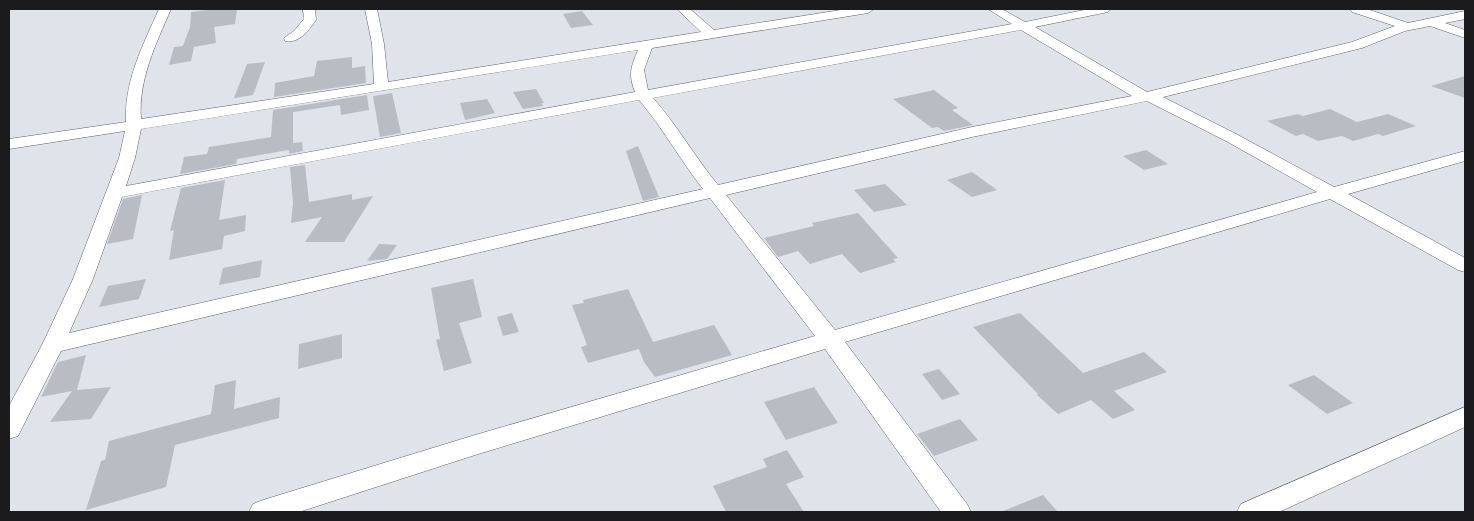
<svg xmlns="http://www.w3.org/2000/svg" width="1474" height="521" font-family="'Archivo Narrow',sans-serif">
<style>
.building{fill:#babcc3}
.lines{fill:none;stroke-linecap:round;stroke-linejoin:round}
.street-casing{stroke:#5e6066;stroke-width:1}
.street{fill:#fff;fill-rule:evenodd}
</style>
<rect width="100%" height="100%" fill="#e1e3ea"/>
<g class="building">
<polygon points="216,9 237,9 235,24 214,27 216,43 194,47 191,61 169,65 174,47 183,46 190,27 191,12"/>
<polygon points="582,11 593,25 571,28 563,14"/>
<polygon points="352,57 352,68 365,66 366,83 274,97 275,83 314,76 317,61"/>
<polygon points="265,62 253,95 234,98 247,64"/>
<polygon points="1465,76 1465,98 1431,86"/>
<polygon points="536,89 544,103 542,103 543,106 523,109 513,92"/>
<polygon points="934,90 958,108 952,110 973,125 944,131 938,127 932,128 893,99"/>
<polygon points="392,93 401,133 380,137 373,96"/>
<polygon points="367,95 369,110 341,115 340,105 293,112 293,143 302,142 303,151 289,154 289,150 237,159 236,164 180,174 184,157 207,154 209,147 271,137 273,110"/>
<polygon points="487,99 495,113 465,120 460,103"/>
<polygon points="1330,109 1357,122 1388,114 1416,126 1383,136 1378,134 1353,141 1342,136 1318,141 1303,134 1296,136 1267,121 1298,114 1303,116"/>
<polygon points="638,146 659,197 643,201 626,151"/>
<polygon points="1146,150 1168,164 1144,170 1123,156"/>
<polygon points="305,165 309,202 352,194 352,200 373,196 344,242 305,242 322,217 291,223 293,203 290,167"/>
<polygon points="972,172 997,190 972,197 947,180"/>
<polygon points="225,180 219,220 246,215 245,231 224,236 222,249 169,260 174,230 170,231 181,188"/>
<polygon points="885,184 907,205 874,212 854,190"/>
<polygon points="142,195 133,239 107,244 123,199"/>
<polygon points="858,213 898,258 893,259 896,262 860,273 842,254 810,264 798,251 778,257 764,238 814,226 812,223"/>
<polygon points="379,244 397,245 387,259 367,261"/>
<polygon points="262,260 260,277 219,285 223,268"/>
<polygon points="146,279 139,299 99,307 108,286"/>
<polygon points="473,279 482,317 459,323 472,363 444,371 436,340 440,339 431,288"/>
<polygon points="628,289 653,342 714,325 732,355 655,377 644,362 639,349 588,363 581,347 587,345 572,305 584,303 583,300"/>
<polygon points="512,313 519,332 503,336 497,317"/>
<polygon points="1020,313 1083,373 1144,352 1167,372 1114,391 1135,410 1113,419 1091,400 1058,414 1037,395 1038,394 973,327"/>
<polygon points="342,334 342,358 298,369 299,344"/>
<polygon points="86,355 77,390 111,387 91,419 50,422 72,391 41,397 58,362"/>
<polygon points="939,369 960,394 942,400 922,374"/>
<polygon points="1314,375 1353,403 1327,414 1288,385"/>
<polygon points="236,380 234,409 280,397 279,418 175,445 166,487 86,510 101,461 105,460 109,441 211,414 215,385"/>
<polygon points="814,387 838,423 786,440 764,402"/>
<polygon points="960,419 978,440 934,456 917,434"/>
<polygon points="787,450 804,477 786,484 804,512 726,512 713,486 767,467 763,459"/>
<polygon points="1043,495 1058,512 1003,512 1003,511"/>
</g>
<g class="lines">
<g class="street-casing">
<g id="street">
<path d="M 159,9 L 171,9 C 156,44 138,80 141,119 L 374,84 L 372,44 L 365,9 L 377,9 L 384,44 L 388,82 L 701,32 L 677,9 L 690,9 L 714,30 L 847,9 L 874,9 L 868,13 L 652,48 L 644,70 L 648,90 L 1012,24 L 988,9 L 1002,9 L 1025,22 L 1089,9 L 1110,9 L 1108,12 L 1035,27 L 1147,92 L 1352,42 L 1395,26 L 1352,12 L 1350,9 L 1367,9 L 1408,23 L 1465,11 L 1465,19 L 1445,23 L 1465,30 L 1465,38 L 1430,26 L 1405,31 L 1362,48 L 1163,97 L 1238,135 L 1334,187 L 1465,151 L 1465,161 L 1348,194 L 1465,258 L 1465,272 L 1458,270 L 1330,199 L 845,342 L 967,504 L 971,512 L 941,512 L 825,349 L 475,455 L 299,512 L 249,512 L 253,504 L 263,500 L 475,435 L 815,336 L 710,198 L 61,351 L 18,436 L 9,439 L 9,406 L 42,345 L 73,279 L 119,158 L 125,131 L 9,149 L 9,139 L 126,122 C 124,81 143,45 159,9 ZM 1021,30 L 1132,96 L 972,127 L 718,185 C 695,157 677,125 653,98 ZM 638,50 C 631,66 628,75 635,92 L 126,186 L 135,158 L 141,129 ZM 639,100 C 663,128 680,160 703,189 L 69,333 L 93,279 L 122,197 ZM 1147,101 L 1226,141 L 1317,192 L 835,330 L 726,195 L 972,137 Z"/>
<path d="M 303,9 L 315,9 L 316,20 C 309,30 299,44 285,41 L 284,38 L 294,31 L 304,19 Z"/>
<polygon points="1465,407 1465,427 1279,512 1237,512 1241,504"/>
</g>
</g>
<use href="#street" class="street"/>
</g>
<rect width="1474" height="521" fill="none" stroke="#1b1b1e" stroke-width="20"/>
</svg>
